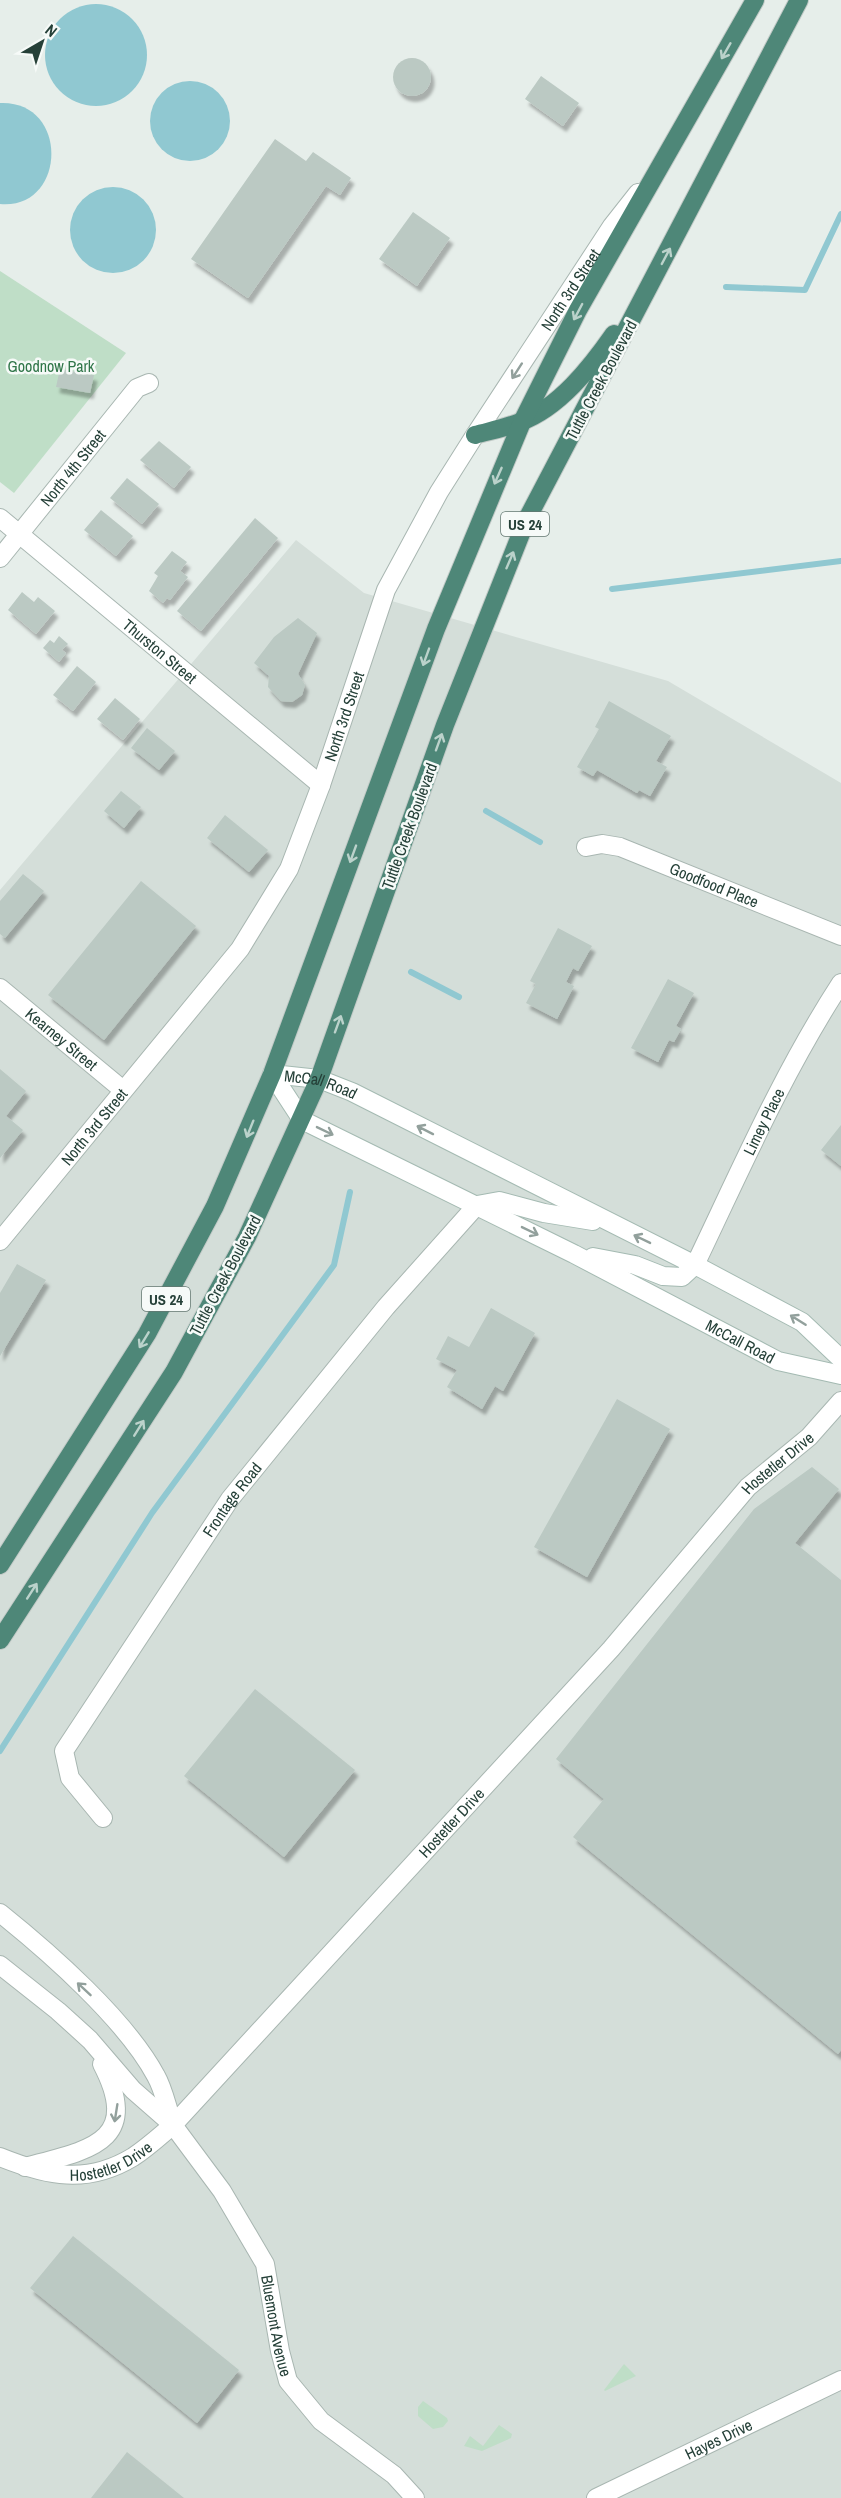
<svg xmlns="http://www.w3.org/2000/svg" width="841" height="2498" font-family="'Archivo Narrow',sans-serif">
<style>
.built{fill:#d4ded9}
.green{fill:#bfdec7}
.water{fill:#90c8d1}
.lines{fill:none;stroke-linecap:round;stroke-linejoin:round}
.stream{stroke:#90c8d1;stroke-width:6}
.building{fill:#bbc9c3;filter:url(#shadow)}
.minor-casing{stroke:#a8b6b1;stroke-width:20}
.tertiary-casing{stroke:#a8b6b1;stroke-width:20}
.secondary-casing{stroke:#a4bab2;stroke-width:20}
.trunk-casing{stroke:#c2cac7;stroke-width:20}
.minor{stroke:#fff;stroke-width:18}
.tertiary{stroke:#fff;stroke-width:18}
.secondary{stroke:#fff;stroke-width:18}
.trunk{stroke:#4e8778;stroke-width:18}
.oneway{stroke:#bbd2cb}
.oneway2{stroke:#92a09c}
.labels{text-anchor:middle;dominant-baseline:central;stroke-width:5;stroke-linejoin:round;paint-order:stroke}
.shield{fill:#f6faf8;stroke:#647872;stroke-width:1.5}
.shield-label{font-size:15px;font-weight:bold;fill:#254038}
.street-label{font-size:16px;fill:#254038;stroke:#f6faf8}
.park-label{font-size:16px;fill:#307649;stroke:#f6faf8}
</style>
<defs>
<filter id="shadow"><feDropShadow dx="3.5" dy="6" stdDeviation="1.5" flood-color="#0004"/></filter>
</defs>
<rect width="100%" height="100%" fill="#e6eeea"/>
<polygon class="built" points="296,540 364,593 668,681 841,783 841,2498 0,2498 0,890"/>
<g class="green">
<polygon points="0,271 126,353 14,493 0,482"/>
<polygon points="624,2364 636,2376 605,2391 604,2390"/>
<polygon points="423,2401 447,2418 448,2421 443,2427 433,2429 418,2416 418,2407"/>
<polygon points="499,2425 512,2434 511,2438 482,2451 464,2446 470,2436 483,2446"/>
</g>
<g class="water">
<circle cx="96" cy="55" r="51"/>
<circle cx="190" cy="121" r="40"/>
<path d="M 0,103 C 70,100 67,210 0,204 Z"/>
<circle cx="113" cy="230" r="43"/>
</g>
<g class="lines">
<g class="stream">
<polyline points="726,287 805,290 841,214"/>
<polyline points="612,589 841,561"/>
<polyline points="486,811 540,842"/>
<polyline points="411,972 459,997"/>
<polyline points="0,1751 152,1513 334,1265 350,1192"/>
</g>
</g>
<g class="building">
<circle cx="412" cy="77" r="19"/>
<polygon points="541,76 579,103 563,126 525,99"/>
<polygon points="275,139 306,161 313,152 351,178 340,195 326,186 248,298 191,259"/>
<polygon points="413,212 450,238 417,286 379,259"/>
<polygon points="60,369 94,375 90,393 56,387"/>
<polygon points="159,441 191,467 174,488 140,460"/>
<polygon points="127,478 159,504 142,524 110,498"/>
<polygon points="101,510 133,536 116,556 84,530"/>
<polygon points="255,518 278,538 201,631 177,611"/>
<polygon points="172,551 187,562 180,571 188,577 170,600 167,598 163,603 149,591 158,576 154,573"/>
<polygon points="22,592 34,602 38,597 55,611 36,634 8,610"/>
<polygon points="298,618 317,633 298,674 305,685 302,695 292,702 281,701 268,687 269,676 254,663 274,637"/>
<polygon points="59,636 68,644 62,650 66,653 59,662 43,648 50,640 54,643"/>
<polygon points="77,666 96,682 73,711 53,695"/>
<polygon points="115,698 140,719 123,740 97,719"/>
<polygon points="609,701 671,736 656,761 667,767 650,796 639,790 637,793 597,770 593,776 577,767 599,729 595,727"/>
<polygon points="147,728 175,751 159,770 131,748"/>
<polygon points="121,791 141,807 124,828 104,811"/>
<polygon points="225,815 268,850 249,872 207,838"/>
<polygon points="23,874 44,891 5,938 0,934 0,901"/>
<polygon points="141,881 196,926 104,1040 48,995"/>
<polygon points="558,928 592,946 578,971 573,968 566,982 574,986 557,1019 526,1003 536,984 530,981"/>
<polygon points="668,979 694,993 676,1026 681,1029 674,1042 669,1040 658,1062 631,1048"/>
<polygon points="0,1069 26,1091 6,1116 23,1130 0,1158"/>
<polygon points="841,1125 841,1166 821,1150"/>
<polygon points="17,1264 46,1280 0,1356 0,1293"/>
<polygon points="491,1308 535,1333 503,1391 495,1386 482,1409 447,1387 457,1370 436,1359 448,1336 469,1347"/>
<polygon points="617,1399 670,1429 587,1577 534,1547"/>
<polygon points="812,1467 839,1489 795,1543 841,1580 841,2050 838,2054 573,1837 604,1799 556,1759 754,1509"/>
<polygon points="255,1689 355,1770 284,1857 184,1776"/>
<polygon points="73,2236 239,2370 197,2423 30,2288"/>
<polygon points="127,2452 184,2498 91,2498"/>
</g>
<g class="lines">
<g class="minor-casing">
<g id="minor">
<path id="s1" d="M 0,518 L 321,785"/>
<path id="s2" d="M 0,558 L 137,388 L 149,383"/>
<path id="s3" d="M 586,847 L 602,844 L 620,847 L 841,936"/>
<path id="s4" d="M 0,988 L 123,1090"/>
<path id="s5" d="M 0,1241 L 240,949 L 289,869 L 321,785 L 386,590 L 439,492 L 475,435 L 612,226 L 638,193"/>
<path id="s6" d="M 695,1265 C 741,1169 783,1072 841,983"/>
<path id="s7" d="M 103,1818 L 70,1778 L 64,1751 L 230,1499 L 386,1307 L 477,1205"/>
<path id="s8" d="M 173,2125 L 611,1649 L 748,1487 L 809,1437 L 841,1401"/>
<path id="s9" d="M 596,2498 L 841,2380"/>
</g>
</g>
<g class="tertiary-casing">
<g id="tertiary">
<path d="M 0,1913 C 50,1953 126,2020 156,2076 C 164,2090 167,2108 173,2124"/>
<path id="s10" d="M 0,1965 L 58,2011 L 90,2040 L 133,2090 L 173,2125 L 222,2191 L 265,2264 L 280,2351 L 288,2381 L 321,2421 L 394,2475 L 415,2498"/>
<path id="s11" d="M 0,2157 C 47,2176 87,2185 133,2157 C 147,2148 160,2136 173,2125"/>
<path d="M 25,2167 C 88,2150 143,2143 102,2064"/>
</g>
</g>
<g class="secondary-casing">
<g id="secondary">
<path id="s12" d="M 272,1074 L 302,1120 L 574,1254 L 778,1361 L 841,1375"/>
<path id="s13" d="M 272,1074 L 319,1079 L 352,1092 L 695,1265 L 802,1322 L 841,1359"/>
<polyline points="477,1205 499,1201 544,1213 593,1221"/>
<polyline points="593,1257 635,1265 663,1276 682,1277 695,1265"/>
</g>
</g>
<g class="trunk-casing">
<g id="trunk">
<path d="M 475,435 C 489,431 505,428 520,422 C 559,408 591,367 614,334"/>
<polyline points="0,1565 147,1334 215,1206 272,1074 436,629 522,422 578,310 755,0"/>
<polyline points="0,1640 174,1372 247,1237 319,1079 445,725 526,521 799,0"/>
</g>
</g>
<use href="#minor" class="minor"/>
<use href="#tertiary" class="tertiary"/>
<use href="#secondary" class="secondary"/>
<use href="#trunk" class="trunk"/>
</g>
<defs><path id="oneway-shaft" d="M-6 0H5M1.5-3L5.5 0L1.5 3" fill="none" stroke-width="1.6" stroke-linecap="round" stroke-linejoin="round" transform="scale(1.5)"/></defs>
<g class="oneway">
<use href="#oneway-shaft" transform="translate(726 51) rotate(120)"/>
<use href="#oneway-shaft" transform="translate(666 256) rotate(-62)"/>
<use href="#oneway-shaft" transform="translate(578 312) rotate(118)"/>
<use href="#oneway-shaft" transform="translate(498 476) rotate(114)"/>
<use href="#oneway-shaft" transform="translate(510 560) rotate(-67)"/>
<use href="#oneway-shaft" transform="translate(426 657) rotate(110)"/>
<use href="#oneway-shaft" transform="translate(439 742) rotate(-70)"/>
<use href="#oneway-shaft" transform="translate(353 854) rotate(110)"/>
<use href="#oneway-shaft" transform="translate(338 1024) rotate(-70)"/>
<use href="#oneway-shaft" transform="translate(250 1129) rotate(112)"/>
<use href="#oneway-shaft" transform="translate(144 1340) rotate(121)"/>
<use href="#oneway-shaft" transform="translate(139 1428) rotate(-58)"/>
<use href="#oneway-shaft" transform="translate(32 1591) rotate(-57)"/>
</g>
<g class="oneway2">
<use href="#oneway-shaft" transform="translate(517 371) rotate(123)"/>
<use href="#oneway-shaft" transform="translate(425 1130) rotate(-153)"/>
<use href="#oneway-shaft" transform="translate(325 1131) rotate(26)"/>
<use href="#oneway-shaft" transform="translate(530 1231) rotate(26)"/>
<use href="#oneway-shaft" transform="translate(642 1239) rotate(-154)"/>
<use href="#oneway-shaft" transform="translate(798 1320) rotate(-148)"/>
<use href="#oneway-shaft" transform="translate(84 1989) rotate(-137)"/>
<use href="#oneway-shaft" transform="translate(116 2113) rotate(99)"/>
</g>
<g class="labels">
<g class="shield">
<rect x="501" y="512" width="48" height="24" rx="4.5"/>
<rect x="142" y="1287" width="48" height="24" rx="4.5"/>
</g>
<g class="shield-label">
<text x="525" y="524">US 24</text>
<text x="166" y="1299">US 24</text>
</g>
<g class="street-label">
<text stroke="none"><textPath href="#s5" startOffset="1120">North 3rd Street</textPath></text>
<text transform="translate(601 380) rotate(-62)">Tuttle Creek Boulevard</text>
<text stroke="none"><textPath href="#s2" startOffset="116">North 4th Street</textPath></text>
<text stroke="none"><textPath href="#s1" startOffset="208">Thurston Street</textPath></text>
<text stroke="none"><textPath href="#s5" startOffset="634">North 3rd Street</textPath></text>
<text transform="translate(409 826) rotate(-70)">Tuttle Creek Boulevard</text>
<text stroke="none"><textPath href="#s3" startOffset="136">Goodfood Place</textPath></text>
<text stroke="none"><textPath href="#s4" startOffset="80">Kearney Street</textPath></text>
<text stroke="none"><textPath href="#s13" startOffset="50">McCall Road</textPath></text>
<text stroke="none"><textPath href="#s6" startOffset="159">Limey Place</textPath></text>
<text stroke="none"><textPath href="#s5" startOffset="148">North 3rd Street</textPath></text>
<text transform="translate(225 1275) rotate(-62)">Tuttle Creek Boulevard</text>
<text stroke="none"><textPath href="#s12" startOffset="546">McCall Road</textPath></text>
<text stroke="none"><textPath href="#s8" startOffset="897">Hostetler Drive</textPath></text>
<text stroke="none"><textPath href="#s7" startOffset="382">Frontage Road</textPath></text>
<text stroke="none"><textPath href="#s8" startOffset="411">Hostetler Drive</textPath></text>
<text stroke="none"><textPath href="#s11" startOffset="116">Hostetler Drive</textPath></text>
<text stroke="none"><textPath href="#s10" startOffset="466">Bluemont Avenue</textPath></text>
<text stroke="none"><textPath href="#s9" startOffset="136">Hayes Drive</textPath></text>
</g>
<g class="park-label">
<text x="51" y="366">Goodnow Park</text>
</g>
</g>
<g transform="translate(42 42) rotate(39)" stroke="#f6faf8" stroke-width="4.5" paint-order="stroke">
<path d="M0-4.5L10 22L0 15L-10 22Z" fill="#254038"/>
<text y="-9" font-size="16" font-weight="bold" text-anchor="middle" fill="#254038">N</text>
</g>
</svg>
